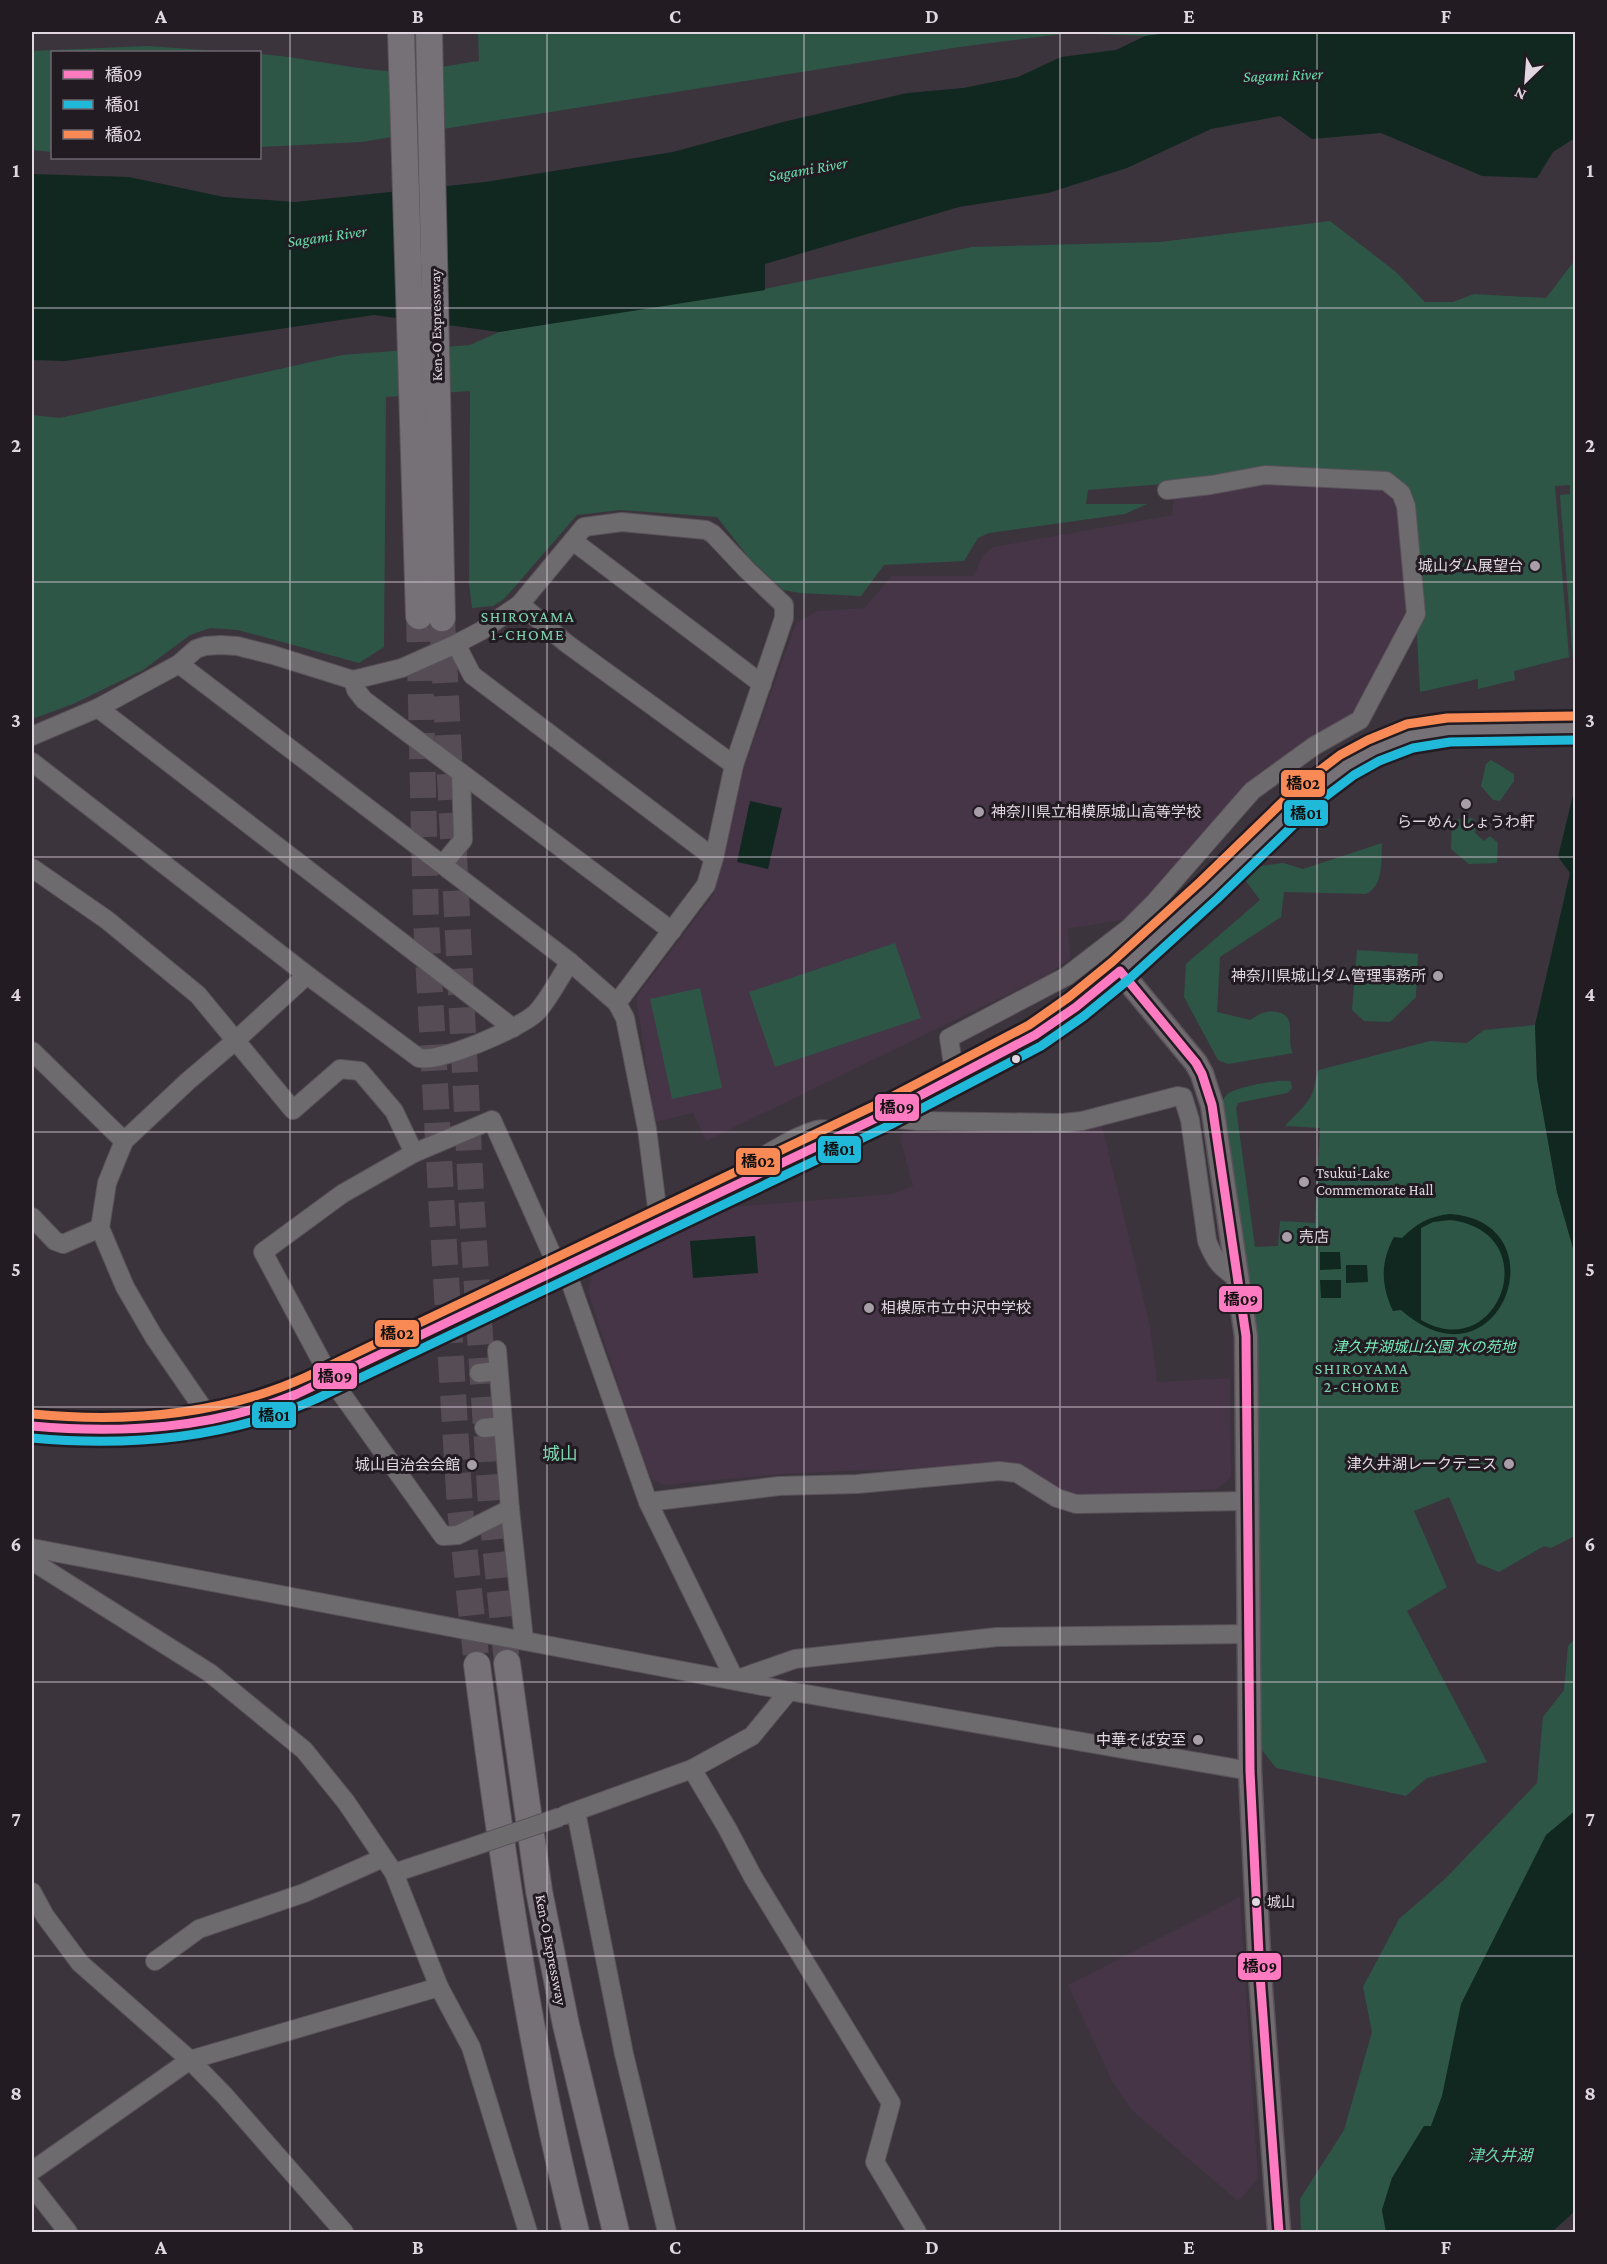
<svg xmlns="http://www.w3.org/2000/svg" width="1607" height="2264" font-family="'Crimson Pro','Noto Sans JP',serif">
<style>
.built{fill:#463447}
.green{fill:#2d5646}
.water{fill:#10281f;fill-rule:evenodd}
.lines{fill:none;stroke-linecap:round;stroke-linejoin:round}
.highway-tunnel{stroke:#554c55;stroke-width:26;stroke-dasharray:26 13;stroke-linecap:butt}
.minor-casing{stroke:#595259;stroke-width:20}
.major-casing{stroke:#595259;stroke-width:25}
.highway-casing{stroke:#595259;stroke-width:28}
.minor{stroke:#6e6b6e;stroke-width:18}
.major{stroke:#6f6b6f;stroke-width:22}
.highway{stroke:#767077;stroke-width:26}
.minor-bridge-casing{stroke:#595259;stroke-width:20;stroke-linecap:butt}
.minor-bridge{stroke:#6e6b6e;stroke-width:18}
.bus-1-casing{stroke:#221b22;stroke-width:14}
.bus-2-casing{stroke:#221b22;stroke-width:14}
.bus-3-casing{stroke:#221b22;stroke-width:14}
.bus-1{stroke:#fe7ac1;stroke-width:9}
.bus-2{stroke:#20b9da;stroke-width:9}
.bus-3{stroke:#f98a56;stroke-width:9}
.grid{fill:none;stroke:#e1d7e1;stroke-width:1.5;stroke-opacity:0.55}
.poi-dot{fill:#a79ea7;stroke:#221b22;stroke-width:2}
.bus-dot{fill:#e1d7e1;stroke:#221b22;stroke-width:2}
.labels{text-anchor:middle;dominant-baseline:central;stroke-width:6;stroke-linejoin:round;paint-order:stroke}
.bus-label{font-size:14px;fill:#e1d7e1;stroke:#221b22;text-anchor:start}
.street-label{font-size:15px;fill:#e1d7e1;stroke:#221b22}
.poi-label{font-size:15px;fill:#e1d7e1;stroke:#221b22;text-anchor:end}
.park-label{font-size:15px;font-style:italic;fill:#76ebba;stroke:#221b22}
.water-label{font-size:16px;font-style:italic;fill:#68ddad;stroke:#221b22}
.neighbourhood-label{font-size:16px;letter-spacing:1.5px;fill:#7fd5b0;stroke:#221b22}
.quarter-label{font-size:18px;fill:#7fd5b0;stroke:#221b22}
.line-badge{stroke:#221b22;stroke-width:2}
.pale-badge-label{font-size:16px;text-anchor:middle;font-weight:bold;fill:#111}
.neatline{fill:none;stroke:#e1d7e1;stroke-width:2}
.grid-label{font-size:20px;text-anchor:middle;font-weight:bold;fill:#e1d7e1}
</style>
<rect width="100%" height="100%" fill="#3c343c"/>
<g class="built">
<polygon points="1281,479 1384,487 1396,499 1408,605 1355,715 1297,748 1128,919 1067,929 1071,958 1046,976 706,1141 693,1113 655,1122 637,1004 637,996 714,894 742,773 796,623 818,611 864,608 892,576 974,576 983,555 993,547 1172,515 1174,495"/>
<polygon points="1102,1125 1150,1326 1157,1382 1230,1378 1231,1477 1217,1489 1084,1497 1059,1490 1022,1465 1007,1464 782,1474 664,1485 652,1480 637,1444 588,1291 591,1278 599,1268 730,1207 893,1194 913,1186 900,1138 904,1132 1075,1132"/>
<polygon points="1240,1897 1258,2179 1238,2201 1132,2110 1112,2081 1068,1985"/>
</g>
<g class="green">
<path d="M 478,32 L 1178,32 L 1145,36 L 1070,33 L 959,47 L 361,142 L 260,147 L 260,54 C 302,57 345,68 387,71 C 417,73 450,65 479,61 Z"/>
<polygon points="147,46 233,52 52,52 52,152 32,150 32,51"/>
<polygon points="1330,221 1396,272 1425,302 1453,302 1474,294 1546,298 1575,260 1575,665 1574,666 1573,660 1560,495 1570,494 1570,485 1555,486 1569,657 1514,671 1515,680 1478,689 1478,679 1420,692 1409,493 1391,476 1164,484 1088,490 1086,504 1147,504 1125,514 989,533 978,538 964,561 884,565 861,596 800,593 783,590 749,558 717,517 620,510 577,515 504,599 493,606 472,608 469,583 470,391 386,397 384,647 359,663 238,630 210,628 190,635 143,670 73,704 32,719 32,415 60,418 342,355 470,345 499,332 764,289 972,247 1160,242"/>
<polygon points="1491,760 1514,774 1514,781 1500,801 1493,800 1481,786 1486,764"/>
<polygon points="1472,818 1480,826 1474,832 1484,841 1490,836 1498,843 1497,863 1469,864 1451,849 1452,820"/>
<path d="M 1382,843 C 1381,860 1384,886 1366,894 L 1284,892 L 1281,917 L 1220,957 L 1217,1012 L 1250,1020 C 1259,1014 1266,1010 1277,1012 C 1299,1016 1285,1041 1293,1053 L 1228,1064 L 1218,1060 L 1184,997 L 1186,964 L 1260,900 L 1245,880 L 1253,871 L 1261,866 L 1283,863 L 1303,869 Z"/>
<polygon points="895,943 921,1018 775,1067 749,992"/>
<polygon points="1357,950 1418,954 1416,997 1390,1022 1364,1021 1352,1010"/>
<polygon points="700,988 722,1088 672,1099 650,999"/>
<path d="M 1535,1025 L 1537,1079 L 1557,1192 L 1575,1255 L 1575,1536 L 1551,1548 L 1544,1546 L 1499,1572 L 1477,1563 L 1449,1497 L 1414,1511 L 1447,1587 L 1407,1611 L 1487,1762 L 1427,1778 L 1406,1796 L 1276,1768 L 1258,1745 L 1222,1103 C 1224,1098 1226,1094 1231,1092 C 1241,1087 1284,1077 1291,1082 L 1292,1088 L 1287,1093 L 1238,1103 L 1236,1108 L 1255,1247 L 1278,1246 L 1280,1221 L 1315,1223 L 1320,1128 L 1285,1126 C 1294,1116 1306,1106 1312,1094 C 1316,1086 1314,1078 1319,1070 L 1430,1041 L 1467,1043 L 1484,1030 Z"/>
<polygon points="1575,1639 1575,1811 1546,1835 1431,2126 1424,2126 1392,2178 1382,2210 1386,2232 1301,2232 1300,2199 1344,2130 1372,2032 1363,1987 1399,1919 1445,1879 1537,1783 1543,1717 1564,1690 1568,1646"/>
</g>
<g class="water">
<polygon points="1178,32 1575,32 1575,138 1553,152 1537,178 1482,176 1381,133 1312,139 1280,116 1211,129 1127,168 1048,193 959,207 765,264 765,290 499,332 374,315 65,361 32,360 32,174 129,177 224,197 295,202 485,182 673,152 783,122 907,93 963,88 1018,77 1061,57 1116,50 1145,36"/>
<polygon points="1575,787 1576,1255 1575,1255 1557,1192 1537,1079 1535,1025 1570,873 1558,857"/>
<polygon points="750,801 782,808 768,869 737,862"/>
<path d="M 1450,1214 C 1564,1222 1499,1397 1401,1310 L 1393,1311 C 1381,1285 1380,1263 1394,1237 L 1402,1238 C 1416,1224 1429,1216 1450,1214 ZM 1450,1220 C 1548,1232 1499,1366 1421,1320 L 1421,1228 L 1433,1222 Z"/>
<polygon points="755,1236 758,1273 693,1278 690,1241"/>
<polygon points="1320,1252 1340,1252 1341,1269 1320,1270"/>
<polygon points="1346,1265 1367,1265 1368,1282 1346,1283"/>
<polygon points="1320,1280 1341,1280 1341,1298 1321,1298"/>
<polygon points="1575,1811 1575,2211 1552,2232 1386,2232 1382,2210 1392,2178 1424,2126 1431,2126 1442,2096 1461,2004 1546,1835"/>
</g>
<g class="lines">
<g class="highway-tunnel">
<polyline points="419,616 426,920 442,1213 460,1508 477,1665"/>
<polyline points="442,618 472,1212 491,1505 507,1663"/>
</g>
<g class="minor-casing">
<g id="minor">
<polyline points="573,541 762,684"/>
<polyline points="520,604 566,643 734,765"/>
<polyline points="456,644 472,675 714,858"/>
<polyline points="179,664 570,962 617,1003 625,1018 647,1129 659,1223"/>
<polyline points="353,680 356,690 364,700 672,931"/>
<polyline points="98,708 513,1028"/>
<polyline points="32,736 98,708 179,664 196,649 205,646 221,645 237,646 273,655 353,680 402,668 456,644 481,631 520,604 584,527 622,522 706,530 713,534 746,569 784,605 784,618 734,765 714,858 706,885 617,1003"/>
<path d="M 32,762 L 307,975 L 419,1058 C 440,1063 520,1028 536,1013 C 548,1001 560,977 570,962"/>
<polyline points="443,864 463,840 461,773"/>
<polyline points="32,868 107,920 198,995 293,1110 340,1069 360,1071 394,1111 414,1153 492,1120 554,1259 563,1268 570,1281 648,1502 735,1680 795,1659 997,1637 1249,1634"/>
<polyline points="32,1051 124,1141"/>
<polyline points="955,1078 949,1038 1067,976 1128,929 1155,902 1252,791 1314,746 1360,720 1416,614 1406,506 1401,493 1386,481 1265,475 1211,485 1167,490"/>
<path d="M 885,1114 L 897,1119 L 917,1121 L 1063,1123 L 1082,1121 L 1178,1096 L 1183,1097 L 1190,1120 L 1207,1241 C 1215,1261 1220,1267 1238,1279"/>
<polyline points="414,1153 342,1194 263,1252 331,1379 443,1536 458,1535 510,1509"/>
<path d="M 739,1180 C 747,1162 796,1136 816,1130 C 825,1128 834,1131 843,1134"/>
<polyline points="32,1217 55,1241 63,1244 100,1228"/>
<polyline points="497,1350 510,1509 524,1640"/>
<polyline points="479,1373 498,1371"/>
<polyline points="211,1420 154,1337 125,1287 100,1228 107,1183 124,1141 188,1081 235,1041 307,975"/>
<polyline points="484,1428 503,1426"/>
<polyline points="648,1502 779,1486 857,1484 999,1471 1017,1473 1057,1498 1076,1504 1248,1501"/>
<polyline points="32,1548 789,1691 1250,1771"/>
<polyline points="32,1561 210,1673 304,1750 346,1802 394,1873 439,1987 471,2047 528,2232"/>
<polyline points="692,1769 727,1828 753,1877 891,2103 875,2162 917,2232"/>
<polyline points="576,1812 624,2054 667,2232"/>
<polyline points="565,1815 692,1769 752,1736 789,1691"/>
<polyline points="394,1873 472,1847"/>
<polyline points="32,1892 45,1916 80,1963 190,2060 225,2096 344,2232"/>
<polyline points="155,1961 199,1929 304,1893 383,1858"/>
<polyline points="32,2171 190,2060 439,1987"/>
<polyline points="32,2186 68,2232"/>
</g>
</g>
<g class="major-casing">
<polyline id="major" points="1120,971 1196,1063 1202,1074 1212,1105 1246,1336 1250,1771 1260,1975 1279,2232"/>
</g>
<g class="highway-casing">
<g id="highway">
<polyline points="401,32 419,616"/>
<polyline points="429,32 442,618"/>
<path d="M 32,1426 C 119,1436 192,1430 276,1402 C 295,1396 313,1387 331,1379 L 885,1114 L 1035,1035 L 1076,1007 L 1120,971 L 1209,890 L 1305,797 L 1347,765 L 1374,750 L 1410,736 L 1449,730 L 1576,728"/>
<polyline points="507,1663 539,1891 566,2025 616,2232"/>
<path d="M 477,1665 C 502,1855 529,2047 576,2232"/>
</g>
</g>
<use href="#minor" class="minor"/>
<use href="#major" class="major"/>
<use href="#highway" class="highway"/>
<g class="minor-bridge-casing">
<polyline id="minor-bridge" points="472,1847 560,1817"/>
</g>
<use href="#minor-bridge" class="minor-bridge"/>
<g class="bus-1-casing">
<path id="bus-1" d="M 32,1426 C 122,1434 212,1429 297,1394 L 885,1114 L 1035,1035 L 1076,1007 L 1120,971 L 1196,1063 L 1202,1074 L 1212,1105 L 1246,1336 L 1250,1771 L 1260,1975 L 1279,2232"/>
</g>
<g class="bus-2-casing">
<path id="bus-2" d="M 32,1438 C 129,1447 226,1439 316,1399 L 890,1125 L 1041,1046 L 1084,1016 L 1128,980 L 1217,899 L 1313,806 L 1354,775 L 1379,761 L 1413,748 L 1450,742 L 1576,740"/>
</g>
<g class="bus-3-casing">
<path id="bus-3" d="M 33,1414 C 126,1423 219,1416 306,1377 L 880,1103 L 1029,1025 L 1069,997 L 1112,962 L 1201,881 L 1298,787 L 1340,755 L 1368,740 L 1407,724 L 1447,718 L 1576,716"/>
</g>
<use href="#bus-1" class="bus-1"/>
<use href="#bus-2" class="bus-2"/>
<use href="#bus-3" class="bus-3"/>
</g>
<path class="grid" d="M 290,32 L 290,2232M 547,32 L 547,2232M 804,32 L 804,2232M 1060,32 L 1060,2232M 1317,32 L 1317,2232M 32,308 L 1576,308M 32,582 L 1576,582M 32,857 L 1576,857M 32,1132 L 1576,1132M 32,1407 L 1576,1407M 32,1682 L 1576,1682M 32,1956 L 1576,1956"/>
<g class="poi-dot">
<circle cx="1535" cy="566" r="6"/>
<circle cx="1466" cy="804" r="6"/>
<circle cx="979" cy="812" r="6"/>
<circle cx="1438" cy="976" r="6"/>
<circle cx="1304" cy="1182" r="6"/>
<circle cx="1287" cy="1237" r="6"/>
<circle cx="869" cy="1308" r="6"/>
<circle cx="1509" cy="1464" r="6"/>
<circle cx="472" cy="1465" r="6"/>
<circle cx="1198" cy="1740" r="6"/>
</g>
<g class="bus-dot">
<circle cx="1016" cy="1059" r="5"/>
<circle cx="1256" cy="1902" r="5"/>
</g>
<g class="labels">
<g class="bus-label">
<text x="1267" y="1902">城山</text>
</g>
<g class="street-label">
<text transform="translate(436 325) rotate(-91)">Ken-O Expressway</text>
<text transform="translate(551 1950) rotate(79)">Ken-O Expressway</text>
</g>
<g class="poi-label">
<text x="1523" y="566">城山ダム展望台</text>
<text x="991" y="812" text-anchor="start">神奈川県立相模原城山高等学校</text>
<text x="1466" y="822" text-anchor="middle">らーめん しょうわ軒</text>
<text x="1426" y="976">神奈川県城山ダム管理事務所</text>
<text x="1316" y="1173" text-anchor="start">Tsukui-Lake<tspan x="1316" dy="17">Commemorate Hall</tspan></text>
<text x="1299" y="1237" text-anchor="start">売店</text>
<text x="881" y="1308" text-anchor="start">相模原市立中沢中学校</text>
<text x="1497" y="1464">津久井湖レークテニス</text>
<text x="460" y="1465">城山自治会会館</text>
<text x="1186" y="1740">中華そば安至</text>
</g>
<g class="park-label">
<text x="1424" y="1347">津久井湖城山公園 水の苑地</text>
</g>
<g class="water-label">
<text transform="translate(1283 75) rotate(-2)">Sagami River</text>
<text transform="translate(808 169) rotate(-10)">Sagami River</text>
<text transform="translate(327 236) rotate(-8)">Sagami River</text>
<text x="1500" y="2155">津久井湖</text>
</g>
<g class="neighbourhood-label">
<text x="528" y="616">SHIROYAMA<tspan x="528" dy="18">1-CHOME</tspan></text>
<text x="1362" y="1368">SHIROYAMA<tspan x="1362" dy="18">2-CHOME</tspan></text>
</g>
<g class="quarter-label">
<text x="560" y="1454">城山</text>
</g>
</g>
<g class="line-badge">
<rect x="1280" y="769" width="46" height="29" rx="6" fill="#f98a56"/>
<rect x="1283" y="799" width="46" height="28" rx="6" fill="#20b9da"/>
<rect x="874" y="1093" width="46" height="29" rx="6" fill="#fe7ac1"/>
<rect x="817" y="1135" width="45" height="29" rx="6" fill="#20b9da"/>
<rect x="735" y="1147" width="46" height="29" rx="6" fill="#f98a56"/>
<rect x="1218" y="1285" width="45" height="28" rx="6" fill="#fe7ac1"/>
<rect x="374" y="1319" width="46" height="29" rx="6" fill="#f98a56"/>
<rect x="312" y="1362" width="46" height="28" rx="6" fill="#fe7ac1"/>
<rect x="251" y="1401" width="46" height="28" rx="6" fill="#20b9da"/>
<rect x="1237" y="1952" width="45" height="29" rx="6" fill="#fe7ac1"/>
</g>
<g class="pale-badge-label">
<text x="1303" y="789">橋02</text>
<text x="1306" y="819">橋01</text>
<text x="897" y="1113">橋09</text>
<text x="839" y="1155">橋01</text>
<text x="758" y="1167">橋02</text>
<text x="1241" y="1305">橋09</text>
<text x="397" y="1339">橋02</text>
<text x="335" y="1382">橋09</text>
<text x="274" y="1421">橋01</text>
<text x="1260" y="1972">橋09</text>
</g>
<rect width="1607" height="2264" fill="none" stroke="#221b22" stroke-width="66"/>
<rect x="51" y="51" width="210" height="108" fill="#221b22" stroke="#6e666e" stroke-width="1.5"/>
<rect x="63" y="70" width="30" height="9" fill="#fe7ac1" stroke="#6e666e" stroke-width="1.5"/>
<text x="105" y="81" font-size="18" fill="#e1d7e1">橋09</text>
<rect x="63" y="100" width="30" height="9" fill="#20b9da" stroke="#6e666e" stroke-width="1.5"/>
<text x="105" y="111" font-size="18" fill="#e1d7e1">橋01</text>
<rect x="63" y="130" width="30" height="9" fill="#f98a56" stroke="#6e666e" stroke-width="1.5"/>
<text x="105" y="141" font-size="18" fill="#e1d7e1">橋02</text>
<g transform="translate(1526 81) rotate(205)" stroke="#221b22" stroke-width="4.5" paint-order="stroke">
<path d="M0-4.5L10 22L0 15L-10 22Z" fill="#e1d7e1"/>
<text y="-9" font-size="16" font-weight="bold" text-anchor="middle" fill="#e1d7e1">N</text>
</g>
<rect x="33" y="33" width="1541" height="2198" class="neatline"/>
<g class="grid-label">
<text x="161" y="23">A</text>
<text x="418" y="23">B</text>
<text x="675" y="23">C</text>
<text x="932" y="23">D</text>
<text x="1189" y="23">E</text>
<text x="1446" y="23">F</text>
<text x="16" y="177">1</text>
<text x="1590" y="177">1</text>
<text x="16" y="452">2</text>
<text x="1590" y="452">2</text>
<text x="16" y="727">3</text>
<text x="1590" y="727">3</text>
<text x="16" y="1001">4</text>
<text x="1590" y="1001">4</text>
<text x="16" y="1276">5</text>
<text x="1590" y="1276">5</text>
<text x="16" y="1551">6</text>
<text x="1590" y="1551">6</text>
<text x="16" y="1826">7</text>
<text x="1590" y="1826">7</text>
<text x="16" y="2100">8</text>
<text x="1590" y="2100">8</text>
<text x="161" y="2254">A</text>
<text x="418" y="2254">B</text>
<text x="675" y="2254">C</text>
<text x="932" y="2254">D</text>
<text x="1189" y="2254">E</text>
<text x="1446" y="2254">F</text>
</g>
</svg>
